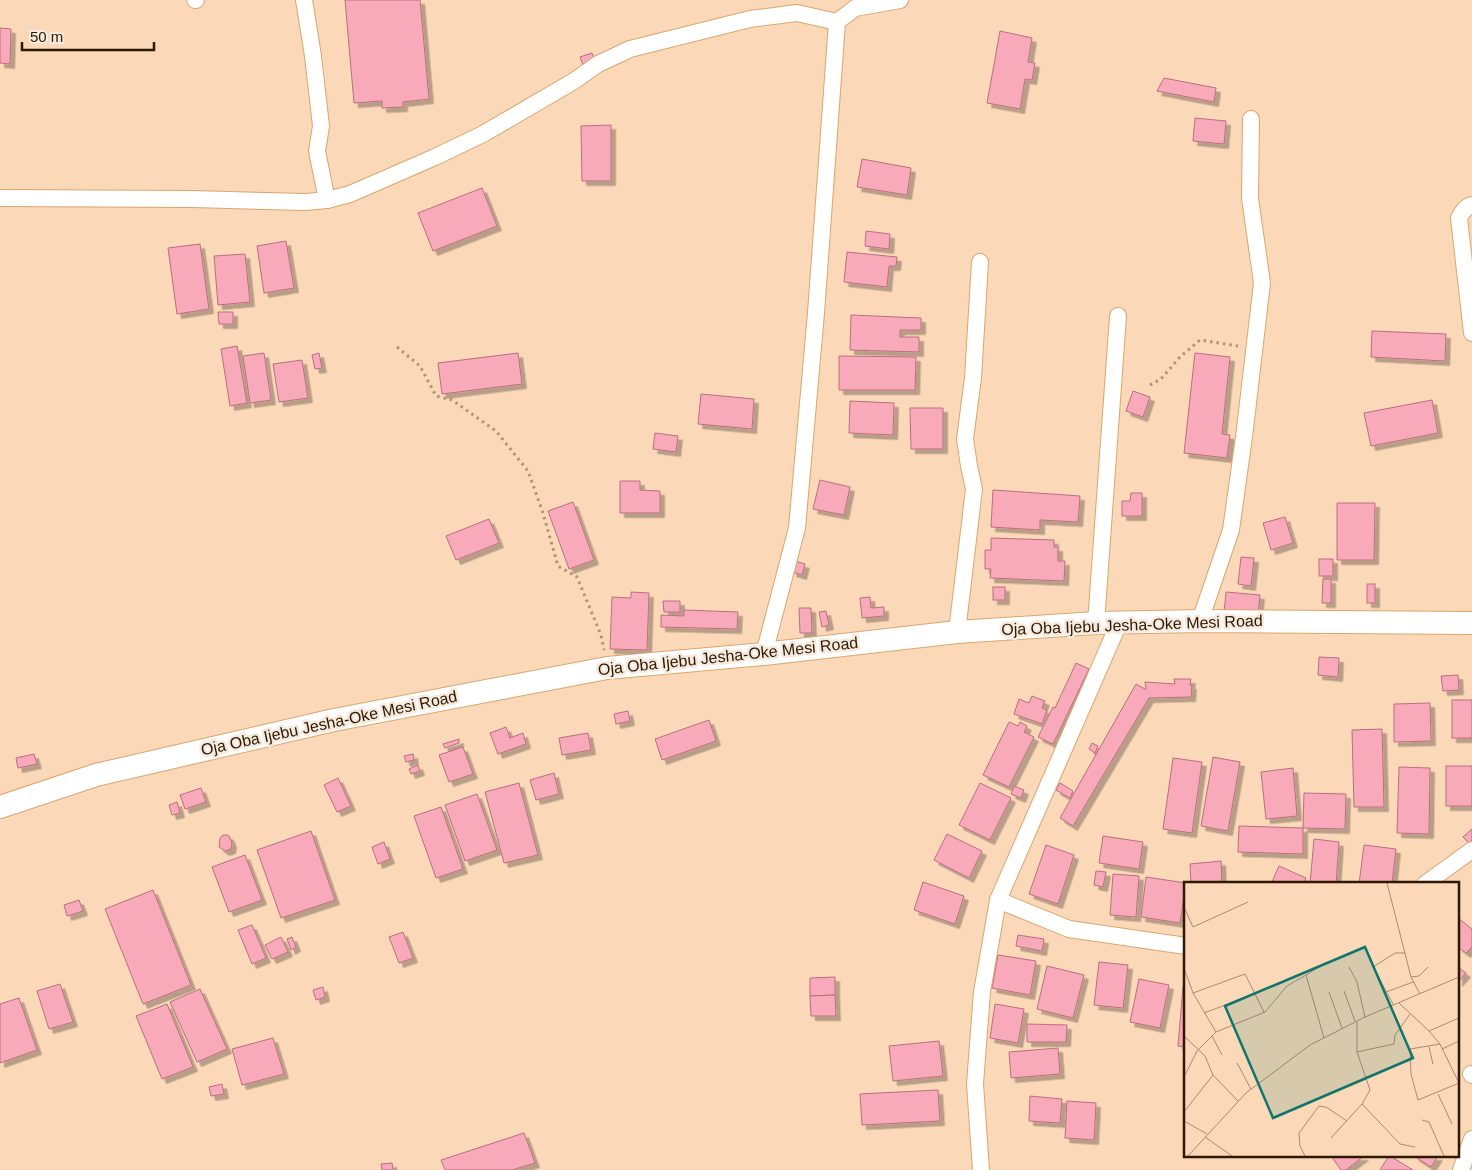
<svg xmlns="http://www.w3.org/2000/svg" width="1472" height="1170" font-family="Arial,sans-serif">
<style>
.building{fill:#f9aaba;stroke:#ba6e7e;filter:url(#shadow)}
.lines{fill:none;stroke-linecap:round;stroke-linejoin:round}
.minor-casing{stroke:#dca56d;stroke-width:18}
.secondary-casing{stroke:#dca56d;stroke-width:24}
.path{stroke:#b19376;stroke-width:3;stroke-dasharray:2.5 4;stroke-linecap:butt}
.minor{stroke:#fff;stroke-width:16}
.secondary{stroke:#fff;stroke-width:22}
.labels{text-anchor:middle;dominant-baseline:central;stroke-width:5;stroke-linejoin:round;paint-order:stroke}
.street-label{font-size:16px;fill:#2e1902;stroke:#f6eadf}
.inset-road{fill:none;stroke:#a98c6f;stroke-width:1}
.view{fill:#0f766e;fill-opacity:0.15;stroke:#0f766e;stroke-width:2.5}
.inset-edge{fill:none;stroke:#2e1902;stroke-width:2.5}
</style>
<defs>
<filter id="shadow"><feDropShadow dx="4.5" dy="4.5" stdDeviation="0" flood-color="#0004"/></filter>
</defs>
<rect width="100%" height="100%" fill="#fbd8b7"/>
<g class="building">
<polygon points="345,0 420,0 429,99 403,102 403,107 382,108 382,101 354,103"/>
<polygon points="0,28 11,29 10,64 0,63"/>
<polygon points="1000,31 1032,38 1028,62 1035,63 1032,80 1025,79 1020,109 987,103"/>
<polygon points="592,53 596,64 584,68 580,57"/>
<polygon points="1164,78 1216,88 1214,102 1157,91"/>
<polygon points="1195,118 1226,121 1224,144 1193,141"/>
<polygon points="611,125 611,181 582,181 581,126"/>
<polygon points="862,159 911,168 907,195 857,187"/>
<polygon points="482,188 497,226 433,251 418,213"/>
<polygon points="866,231 890,234 889,249 865,246"/>
<polygon points="286,241 294,288 264,293 257,246"/>
<polygon points="200,244 209,309 177,314 168,248"/>
<polygon points="847,252 897,257 896,266 889,266 887,287 844,282"/>
<polygon points="245,254 250,302 218,305 214,256"/>
<polygon points="218,312 233,312 233,324 219,324"/>
<polygon points="851,315 921,318 921,330 900,330 900,337 919,337 919,352 850,350"/>
<polygon points="1372,331 1446,334 1445,361 1371,357"/>
<polygon points="237,346 247,403 230,406 221,349"/>
<polygon points="264,353 271,400 250,403 243,356"/>
<polygon points="319,353 322,368 315,369 312,355"/>
<polygon points="518,353 522,384 442,394 438,363"/>
<polygon points="1195,353 1230,357 1222,434 1230,435 1227,458 1184,453"/>
<polygon points="839,356 916,357 915,390 839,390"/>
<polygon points="302,360 308,398 279,402 273,364"/>
<polygon points="1133,391 1150,397 1143,417 1126,411"/>
<polygon points="701,394 754,399 752,429 698,424"/>
<polygon points="1432,400 1438,433 1371,446 1364,413"/>
<polygon points="850,401 894,403 893,435 849,433"/>
<polygon points="910,408 943,408 943,449 911,449"/>
<polygon points="655,433 678,436 676,452 653,449"/>
<polygon points="820,480 850,487 844,515 813,509"/>
<polygon points="620,481 640,481 640,490 660,491 660,513 620,513"/>
<polygon points="993,490 1080,496 1078,522 1040,520 1040,530 991,527"/>
<polygon points="1131,493 1142,493 1142,516 1122,516 1122,501 1130,501"/>
<polygon points="573,502 594,560 569,569 548,511"/>
<polygon points="1337,503 1375,503 1374,560 1337,560"/>
<polygon points="1285,517 1293,543 1271,550 1263,523"/>
<polygon points="489,519 499,543 456,560 446,536"/>
<polygon points="991,538 1054,540 1054,547 1058,547 1058,561 1065,561 1064,581 990,578 991,569 985,569 985,550 991,550"/>
<polygon points="1241,557 1254,558 1251,586 1238,584"/>
<rect x="1319" y="559" width="14" height="17"/>
<polygon points="795,561 805,564 802,575 792,572"/>
<polygon points="1323,579 1331,579 1331,603 1322,603"/>
<rect x="1367" y="584" width="8" height="19"/>
<rect x="993" y="587" width="12" height="13"/>
<polygon points="631,592 649,593 647,650 610,649 612,597 631,598"/>
<polygon points="1226,592 1260,595 1258,615 1224,613"/>
<polygon points="870,597 871,608 884,607 884,616 862,618 860,598"/>
<polygon points="663,601 680,601 680,612 664,612"/>
<polygon points="799,608 811,608 812,633 800,633"/>
<polygon points="684,610 738,612 737,629 661,627 661,615 684,616"/>
<polygon points="826,611 829,625 822,627 819,612"/>
<polygon points="1319,657 1339,658 1338,677 1318,675"/>
<polygon points="1076,663 1089,669 1053,744 1038,737 1053,707 1055,708"/>
<polygon points="1458,675 1459,690 1443,691 1441,676"/>
<polygon points="1174,679 1191,679 1190,685 1192,685 1191,697 1149,698 1073,826 1060,818 1136,684 1145,689 1146,689 1145,682 1175,684"/>
<polygon points="1032,696 1045,701 1042,708 1047,710 1042,724 1014,714 1019,699 1029,703"/>
<rect x="1452" y="700" width="20" height="38"/>
<polygon points="1430,703 1431,741 1394,742 1394,704"/>
<polygon points="628,711 630,721 616,724 614,714"/>
<polygon points="709,720 716,741 662,760 655,739"/>
<polygon points="1009,722 1018,726 1020,722 1027,726 1024,732 1034,737 1009,787 983,775"/>
<polygon points="506,727 510,738 523,733 526,744 498,754 490,733"/>
<polygon points="1382,729 1384,807 1354,807 1352,730"/>
<polygon points="588,733 591,750 562,755 559,738"/>
<polygon points="459,739 459,743 445,748 443,744"/>
<polygon points="1092,743 1098,746 1095,753 1089,749"/>
<polygon points="463,747 473,774 449,782 439,755"/>
<polygon points="34,754 37,764 18,768 16,758"/>
<polygon points="413,754 414,760 406,762 404,756"/>
<polygon points="1213,757 1240,762 1228,831 1201,826"/>
<polygon points="1173,758 1202,762 1192,833 1163,829"/>
<polygon points="418,765 420,771 411,774 409,769"/>
<rect x="1446" y="766" width="26" height="40"/>
<polygon points="1399,767 1430,768 1429,834 1397,833"/>
<polygon points="1293,768 1297,816 1266,819 1261,772"/>
<polygon points="554,773 559,794 536,800 530,780"/>
<polygon points="338,778 351,806 337,812 324,785"/>
<polygon points="519,783 538,855 504,863 485,792"/>
<polygon points="980,783 1011,798 990,840 959,825"/>
<polygon points="1060,783 1073,791 1070,798 1056,790"/>
<polygon points="1014,786 1024,790 1021,798 1011,794"/>
<polygon points="201,788 206,802 185,809 180,795"/>
<polygon points="1304,793 1346,794 1345,829 1303,828"/>
<polygon points="477,794 497,850 465,861 445,805"/>
<polygon points="177,802 180,813 172,815 169,805"/>
<polygon points="441,807 463,869 436,878 414,816"/>
<polygon points="1239,826 1303,828 1303,854 1238,852"/>
<polygon points="1472,829 1472,846 1463,837"/>
<polygon points="311,831 335,900 281,918 257,850"/>
<polygon points="947,834 982,851 969,878 934,860"/>
<polygon points="223,835 227,835 229,836 232,843 231,849 225,851 219,847 220,838"/>
<polygon points="1103,836 1143,842 1139,869 1099,863"/>
<polygon points="1314,839 1339,842 1336,884 1310,884"/>
<polygon points="384,842 390,859 378,864 372,847"/>
<polygon points="1046,845 1074,855 1058,904 1029,894"/>
<polygon points="1364,845 1396,849 1392,884 1359,884"/>
<polygon points="245,855 262,900 229,912 212,867"/>
<polygon points="1221,861 1222,884 1191,884 1190,864"/>
<polygon points="1279,866 1306,878 1303,884 1271,884"/>
<polygon points="1096,871 1106,872 1103,887 1094,885"/>
<polygon points="1113,874 1139,876 1136,917 1110,915"/>
<polygon points="1146,877 1186,883 1180,923 1141,917"/>
<polygon points="923,882 964,896 955,924 914,910"/>
<polygon points="153,890 191,985 143,1004 105,909"/>
<polygon points="79,900 83,911 67,916 64,905"/>
<polygon points="1458,918 1472,929 1472,947 1466,953 1458,947"/>
<polygon points="252,925 266,958 252,964 238,930"/>
<polygon points="403,932 413,958 399,963 389,937"/>
<polygon points="1018,935 1044,939 1042,951 1016,946"/>
<polygon points="281,937 288,952 272,959 265,945"/>
<polygon points="292,937 296,947 291,950 287,939"/>
<polygon points="998,955 1036,961 1030,995 992,988"/>
<polygon points="1099,962 1128,965 1123,1008 1094,1005"/>
<polygon points="1047,966 1084,975 1073,1018 1037,1009"/>
<polygon points="1458,967 1466,973 1458,982"/>
<polygon points="835,977 835,995 810,996 810,978"/>
<polygon points="1139,979 1169,985 1160,1028 1130,1022"/>
<polygon points="60,984 73,1022 49,1029 37,991"/>
<polygon points="1183,986 1186,987 1186,1047 1178,1046"/>
<polygon points="323,987 325,997 316,1000 313,990"/>
<polygon points="200,989 227,1049 197,1062 170,1002"/>
<polygon points="835,995 836,1016 811,1016 810,996"/>
<polygon points="19,998 37,1050 0,1063 0,1004"/>
<polygon points="167,1004 193,1067 162,1079 136,1016"/>
<polygon points="995,1004 1024,1009 1018,1043 990,1038"/>
<polygon points="1027,1024 1067,1025 1066,1042 1027,1042"/>
<polygon points="273,1038 284,1074 242,1085 232,1049"/>
<polygon points="939,1041 943,1076 893,1081 889,1046"/>
<polygon points="1058,1048 1060,1074 1011,1078 1009,1052"/>
<polygon points="222,1084 224,1094 211,1096 209,1087"/>
<polygon points="938,1090 940,1121 862,1125 860,1094"/>
<polygon points="1030,1096 1062,1099 1060,1123 1029,1121"/>
<polygon points="1067,1101 1096,1103 1094,1140 1065,1138"/>
<polygon points="524,1133 535,1163 512,1170 445,1170 441,1160"/>
<polygon points="1331,1156 1364,1156 1346,1170 1341,1170"/>
<polygon points="1389,1156 1390,1156 1413,1170 1380,1170"/>
<polygon points="1414,1156 1438,1156 1431,1167"/>
<polygon points="392,1163 393,1170 382,1170 381,1164"/>
</g>
<g class="lines">
<g class="minor-casing">
<g id="minor">
<polyline points="195,0 196,0"/>
<polyline points="304,0 313,56 321,126 317,151 327,200"/>
<polyline points="0,198 192,199 306,202 327,200 350,194 435,157 483,134 574,81 598,64 630,49 750,19 797,13 837,22"/>
<path d="M 1472,205 C 1465,207 1462,212 1459,218 L 1472,333"/>
<polyline points="1200,621 1231,530 1244,437 1262,283 1250,198 1251,119"/>
<polyline points="1096,623 1118,316"/>
<polyline points="957,632 974,489 969,466 965,439 973,378 980,262"/>
<polyline points="764,654 797,528 816,313 837,22 855,8 900,0"/>
<polyline points="1425,884 1472,850"/>
<polyline points="998,900 1069,929 1186,946"/>
<polyline points="1471,1074 1472,1075"/>
<polyline points="981,1170 975,1084 982,992 998,900 1119,623"/>
<polyline points="1461,1170 1472,1139"/>
</g>
</g>
<g class="secondary-casing">
<polyline id="secondary" points="0,807 96,775 334,720 607,668 764,654 957,632 1096,623 1200,621 1472,623"/>
</g>
<g class="path">
<polyline points="397,347 420,366 436,396 452,400 496,431 528,471 543,513 558,566 577,577 601,635 604,650"/>
<polyline points="1150,385 1161,379 1180,357 1200,340 1238,346"/>
</g>
<use href="#minor" class="minor"/>
<use href="#secondary" class="secondary"/>
</g>
<g class="labels">
<g class="street-label">
<text transform="translate(1132 625) rotate(-2)">Oja Oba Ijebu Jesha-Oke Mesi Road</text>
<text transform="translate(728 656) rotate(-6)">Oja Oba Ijebu Jesha-Oke Mesi Road</text>
<text transform="translate(329 723) rotate(-12)">Oja Oba Ijebu Jesha-Oke Mesi Road</text>
</g>
</g>
<g transform="translate(1184 882)">
<rect width="275" height="275" fill="#fbd8b7"/>
<path class="inset-road" d="M 203,1 L 227,95 L 236,112M 0,25 L 9,45 L 64,20M 140,82 L 122,93 L 140,156M 165,85 L 173,100 L 181,135M 0,86 L 9,111 L 32,150 L 13,169 L 0,195M 227,95 L 235,94 L 244,85M 160,109 L 171,139M 145,110 L 158,146M 202,110 L 229,100M 9,111 L 61,92 L 80,130M 215,121 L 245,149 L 275,136M 209,122 L 189,85 L 211,71 L 221,71M 20,131 L 60,116M 173,140 L 173,170 L 186,208 L 178,222 L 216,262 L 231,265M 245,149 L 256,162 L 275,201M 32,150 L 81,130 L 103,104 L 122,93M 0,154 L 21,174 L 29,193 L 54,219M 28,154 L 38,173M 245,165 L 249,182M 226,167 L 227,192 L 234,218 L 275,201M 226,167 L 256,162M 258,167 L 275,159M 173,170 L 210,162 L 211,153 L 226,132M 53,181 L 67,207M 254,212 L 268,242M 0,230 L 29,193M 238,238 L 245,240 L 260,274M 0,239 L 23,252M 21,255 L 48,274M 147,256 L 178,222M 4,274 L 62,211 L 126,163 L 181,135 L 275,95M 121,274 L 116,264 L 115,251 L 135,224 L 142,225 L 163,239"/>
<path class="view" d="M 181,65 L 229,176 L 89,236 L 41,124 Z"/>
<rect width="275" height="275" class="inset-edge"/>
</g>
<path d="M22 42v8h132v-8" fill="none" stroke="#2e1902" stroke-width="2.5"/>
<text x="30" y="42" font-size="15" fill="#2e1902" stroke="#f6eadf" stroke-width="4" paint-order="stroke">50 m</text>
</svg>
